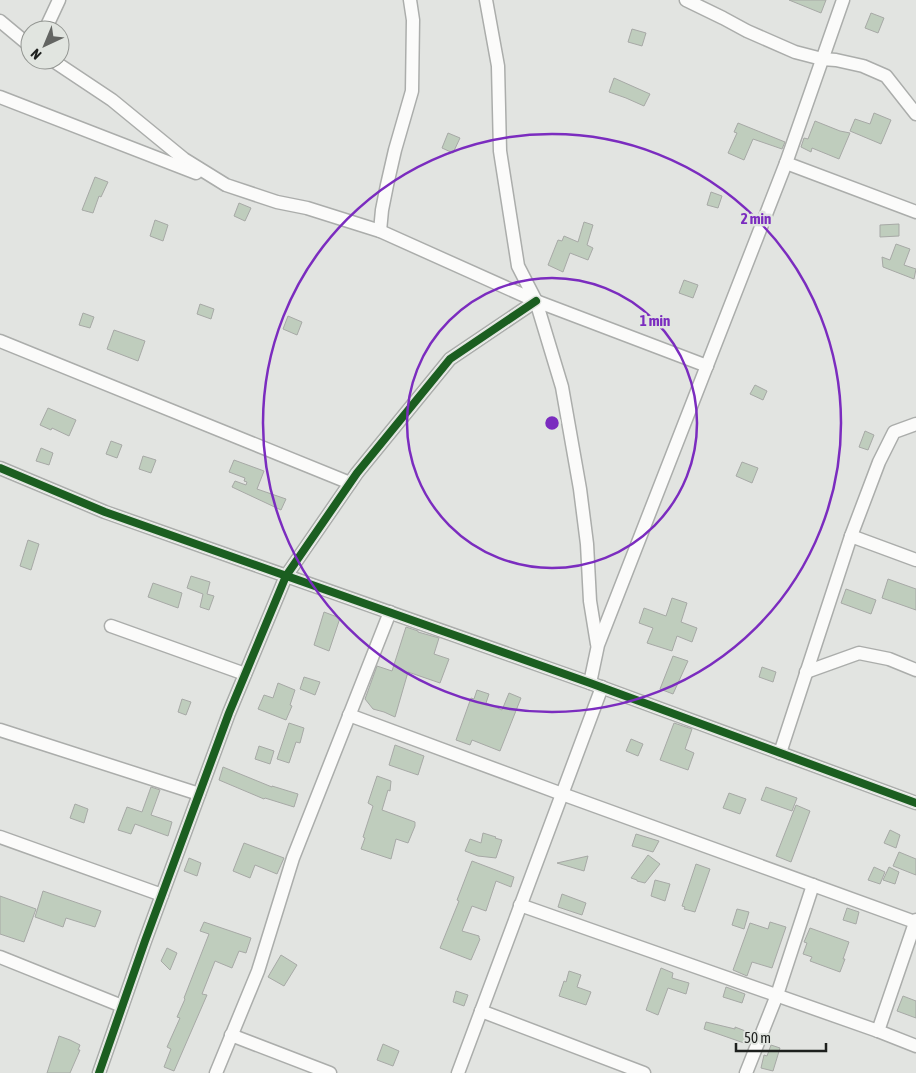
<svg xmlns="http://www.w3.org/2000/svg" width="916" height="1073" font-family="'Asap Condensed',sans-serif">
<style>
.building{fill:#bfcdbd;stroke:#a7a9a6}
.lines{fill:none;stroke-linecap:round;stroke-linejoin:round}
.minor-casing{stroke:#abadab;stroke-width:15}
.minor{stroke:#fbfbfa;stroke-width:12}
.cycleway-casing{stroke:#e1e5e0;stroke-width:11}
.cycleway{stroke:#1b5e20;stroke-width:8}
.ring{fill:none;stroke:#7b2cbf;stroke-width:2.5}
.centre{fill:#7b2cbf;stroke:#e1e5e0;stroke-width:2.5}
.ring-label{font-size:15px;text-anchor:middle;font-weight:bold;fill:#7b2cbf;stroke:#e1e5e0;stroke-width:5;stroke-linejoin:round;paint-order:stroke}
</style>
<rect width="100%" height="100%" fill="#e2e4e1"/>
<g class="building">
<polygon points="789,0 826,0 821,13"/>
<polygon points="871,13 884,18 878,33 865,28"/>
<polygon points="632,29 646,33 642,46 628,42"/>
<polygon points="614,78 650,94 644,106 626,98 609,92"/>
<polygon points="874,113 891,120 881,144 850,131 855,119 870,124"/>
<polygon points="815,121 840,131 850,133 839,159 812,148 811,152 801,147 804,138 808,139"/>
<polygon points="738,123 785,142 782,149 753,139 744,160 728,153 737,133 734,132"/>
<polygon points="448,133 460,138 453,153 442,148"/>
<polygon points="95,177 108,182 101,197 99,196 93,213 82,210"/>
<polygon points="711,192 722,196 718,208 707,205"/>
<polygon points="239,203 251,208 245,221 234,216"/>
<polygon points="155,220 168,225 163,241 150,236"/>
<polygon points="584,222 593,225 587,245 593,248 588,260 570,253 563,272 548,265 558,240 562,241 564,236 578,242"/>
<polygon points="899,224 899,236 880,237 880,225"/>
<polygon points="896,244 910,249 904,265 916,269 914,279 883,267 882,257 890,260"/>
<polygon points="684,280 698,285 693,298 679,293"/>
<polygon points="200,304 214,309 211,319 197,314"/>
<polygon points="83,313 94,317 90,328 79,325"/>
<polygon points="288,316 302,322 297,335 283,329"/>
<polygon points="114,330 145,341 138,361 107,349"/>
<polygon points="755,385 767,391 763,400 750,394"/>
<polygon points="48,408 76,420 69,436 52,428 51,430 40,425"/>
<polygon points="865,431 874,435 868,450 859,447"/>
<polygon points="111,441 122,445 117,458 106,454"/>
<polygon points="41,448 53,453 49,465 36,461"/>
<polygon points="143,456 156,460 151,473 139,469"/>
<polygon points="234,460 264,471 257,489 286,499 281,510 232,487 235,481 246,485 247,482 244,481 245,478 229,472"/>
<polygon points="742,462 758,468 752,483 736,476"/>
<polygon points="28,540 39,544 31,570 20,566"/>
<polygon points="191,576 210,582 207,594 214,596 209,610 200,607 203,594 187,588"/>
<polygon points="888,579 916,589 916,610 882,598"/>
<polygon points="153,583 182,593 178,608 148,597"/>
<polygon points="846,589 876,600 871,614 841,603"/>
<polygon points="672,598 687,603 681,622 697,628 692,642 677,636 672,651 647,643 653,628 639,623 644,608 666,616"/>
<polygon points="324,612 340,618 329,651 314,645"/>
<polygon points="406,627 418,631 418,632 439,638 434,654 449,659 440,683 408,672 395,717 384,712 373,709 365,699 377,666 392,671"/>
<polygon points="673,656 688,661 673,694 660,689"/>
<polygon points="762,667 776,672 773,682 759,677"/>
<polygon points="304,677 320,682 315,695 300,689"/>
<polygon points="278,683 295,690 290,705 292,706 286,720 258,709 264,695 273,698"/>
<polygon points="477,690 489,694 486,703 502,710 509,693 521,698 500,751 472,740 470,745 456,740 471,698 474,699"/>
<polygon points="182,699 191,702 186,715 178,712"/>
<polygon points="289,723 304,728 300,743 296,742 289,763 277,759"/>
<polygon points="674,723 692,729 685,749 694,753 688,770 660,760"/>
<polygon points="631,739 643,744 638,756 626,751"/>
<polygon points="395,745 424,756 418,775 389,765"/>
<polygon points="259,746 274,751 270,764 255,759"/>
<polygon points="223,767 272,787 272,786 298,794 294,807 265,798 264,799 219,780"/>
<polygon points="377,776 391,781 390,791 388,790 382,810 415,822 415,826 408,843 396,839 391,859 361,849 365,838 363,837 373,806 368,803"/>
<polygon points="151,787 160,790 151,815 172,822 168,836 135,824 131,834 118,830 127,807 142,812"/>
<polygon points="766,787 797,798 792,811 761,800"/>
<polygon points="729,793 746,799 740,814 723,808"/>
<polygon points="75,804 88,809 84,823 70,818"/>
<polygon points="796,805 810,811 791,862 776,856"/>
<polygon points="890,830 900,835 896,848 884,843"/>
<polygon points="483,833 496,837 495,838 502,840 496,858 478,856 465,851 470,839 481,843"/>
<polygon points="636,834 659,841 653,852 632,846"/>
<polygon points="244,843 284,858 277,874 255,865 250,878 233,871"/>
<polygon points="899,852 916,859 916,875 893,866"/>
<polygon points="648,855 660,864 645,883 637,881 637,880 631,878"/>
<polygon points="588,856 584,871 557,863"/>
<polygon points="189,858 201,863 197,876 184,871"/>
<polygon points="472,861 514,877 511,887 496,881 486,911 472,906 462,931 479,936 479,938 480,939 471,960 440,948 459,901 457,900"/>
<polygon points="696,864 710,869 695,912 684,909 685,907 682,906"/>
<polygon points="874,867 885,872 880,884 868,880"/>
<polygon points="889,867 899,872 895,884 883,880"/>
<polygon points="655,880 670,884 665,901 651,896"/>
<polygon points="43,891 101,911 95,927 66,918 63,927 35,917"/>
<polygon points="562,894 586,903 582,915 558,907"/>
<polygon points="0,896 36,909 24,942 0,934"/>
<polygon points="847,908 859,912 856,924 843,920"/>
<polygon points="737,909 749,912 744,929 732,925"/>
<polygon points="204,922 251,938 246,953 239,951 232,968 215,961 202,994 207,995 174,1071 164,1067 171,1049 167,1047 180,1018 177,1017 185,999 184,998 209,934 200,931"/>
<polygon points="770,922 786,927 772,968 752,962 747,976 733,970 750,923 768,929"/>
<polygon points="810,928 849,942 843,959 845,959 840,972 810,961 812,957 803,954 807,943 804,942"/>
<polygon points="167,948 177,953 170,970 161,961"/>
<polygon points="281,955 297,965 284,986 268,977"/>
<polygon points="661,968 673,973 672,978 689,983 686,994 668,988 658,1015 646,1010"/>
<polygon points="569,971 581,975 577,987 591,992 586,1005 559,996 564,981 566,982"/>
<polygon points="726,987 745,994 742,1003 723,997"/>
<polygon points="456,991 468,995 464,1006 453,1002"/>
<polygon points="903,996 916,1001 916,1018 897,1011"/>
<polygon points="706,1022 735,1029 735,1027 748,1032 744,1043 704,1029"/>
<polygon points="59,1036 70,1040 80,1045 78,1050 80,1050 70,1073 47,1073"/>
<polygon points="383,1044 399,1051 393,1066 377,1060"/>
<polygon points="771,1045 780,1048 773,1071 761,1068 764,1055 767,1056"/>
</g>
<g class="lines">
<g class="minor-casing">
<g id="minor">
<polyline points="486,0 498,66 500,151 518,266 536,301 562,387 580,489 587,544 590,601 597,644"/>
<polyline points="686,0 723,18 747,31 795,52 822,59 836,60 863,66 886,76 916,114"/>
<polyline points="0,21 30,46"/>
<polyline points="45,30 59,0"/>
<polyline points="52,60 112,100 184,159 226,185 277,202 307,208 380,231 536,301 707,366"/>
<polyline points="0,97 196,173"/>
<polyline points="786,163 916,212"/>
<polyline points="380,231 382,210 387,185 395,150 412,91 413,20 410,0"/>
<polyline points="0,341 350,483"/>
<polyline points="0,468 105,512 590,683 916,803"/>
<polyline points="851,536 916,560"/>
<polyline points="111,626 245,674"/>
<polyline points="806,672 859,653 889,659 916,670"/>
<polyline points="590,683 598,645 786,163 843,0"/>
<polyline points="349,715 562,794 915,922"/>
<polyline points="0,730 199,794"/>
<polyline points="780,753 851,536 879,462 894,432 916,424"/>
<polyline points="0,837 162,895"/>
<polyline points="520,905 878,1031 916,1046"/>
<polyline points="0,957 122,1006"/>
<polyline points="481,1011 644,1073"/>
<polyline points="878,1031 916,920"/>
<polyline points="231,1035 330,1073"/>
<polyline points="99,1073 145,941 229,713 286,576 357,473 450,359 536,301"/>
<polyline points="216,1073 258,971 293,858 390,612"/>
<polyline points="458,1073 602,687"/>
<polyline points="746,1073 777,995 813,885"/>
</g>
</g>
<use href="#minor" class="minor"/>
<g class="cycleway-casing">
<g id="cycleway">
<polyline points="0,468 105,512 590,683 916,803"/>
<polyline points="99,1073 145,941 229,713 286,576 357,473 450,359 536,301"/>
</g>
</g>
<use href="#cycleway" class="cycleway"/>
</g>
<g class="ring">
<circle cx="552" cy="423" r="145"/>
<circle cx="552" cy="423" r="289"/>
</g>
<circle cx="552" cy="423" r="8" class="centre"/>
<g class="ring-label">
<text x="756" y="224">2 min</text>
<text x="655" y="326">1 min</text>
</g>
<g transform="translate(45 45) rotate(224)"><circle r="24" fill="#e1e5e0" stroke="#939692"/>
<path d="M0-4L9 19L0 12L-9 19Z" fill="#636562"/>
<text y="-8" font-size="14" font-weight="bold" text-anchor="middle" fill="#1e201e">N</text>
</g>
<path d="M736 1043v8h90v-8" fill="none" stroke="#1e201e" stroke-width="2.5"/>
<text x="744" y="1043" font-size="15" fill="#1e201e" stroke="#e1e5e0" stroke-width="4" paint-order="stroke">50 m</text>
</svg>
